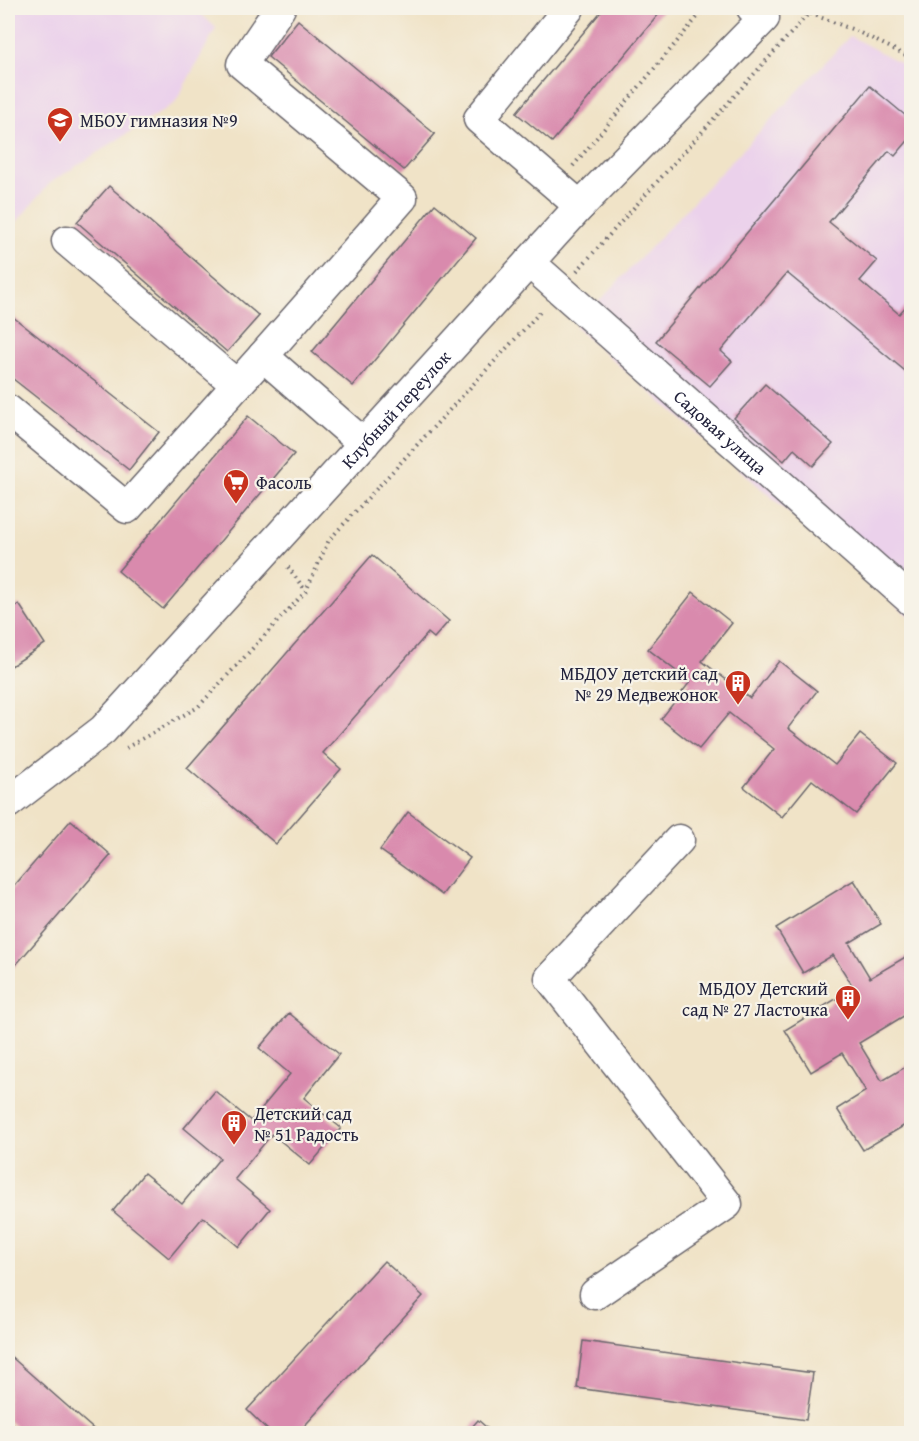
<svg xmlns="http://www.w3.org/2000/svg" width="919" height="1441" font-family="'Gentium Book Plus',serif">
<style>
.built{fill:#ebd1eb}
.building{fill:#d98aad}
.lines{fill:none;stroke-linecap:round;stroke-linejoin:round}
.minor-casing{stroke:#6a666c;stroke-width:33}
.path{stroke:#6a666c;stroke-width:4;stroke-dasharray:1.5 4.5;stroke-linecap:butt}
.minor{stroke:#fff;stroke-width:30}
.labels{text-anchor:middle;dominant-baseline:central;stroke-width:4.5;stroke-linejoin:round;paint-order:stroke}
.poi-label{font-size:18px;fill:#22223b;stroke:#f7f3e8;text-anchor:start}
.street-label{font-size:18px;fill:#22223b;stroke:#f7f3e8}
</style>
<rect width="100%" height="100%" fill="#f7f3e8"/>
<filter id="ink" filterUnits="userSpaceOnUse"><feTurbulence type="fractalNoise" baseFrequency=".0167" numOctaves="2"/><feDisplacementMap in="SourceGraphic" scale="12" xChannelSelector="R" yChannelSelector="G"/><feConvolveMatrix kernelMatrix="1 2 1 2 8 2 1 2 1" color-interpolation-filters="sRGB"/></filter>
<filter id="wash" filterUnits="userSpaceOnUse"><feTurbulence type="fractalNoise" baseFrequency=".008" numOctaves="4" result="noise"/><feDisplacementMap in="SourceGraphic" scale="24" xChannelSelector="R" yChannelSelector="G"/><feGaussianBlur stdDeviation="1.35" result="paint"/><feColorMatrix in="noise" values="0 0 0 0 0 0 0 0 0 0 0 0 0 0 0 0 0 1.4 0 .05"/><feComposite in="paint" operator="in"/></filter>
<g filter="url(#wash)">
<rect width="100%" height="100%" fill="#f0e3c7"/>
<g class="built">
<polygon points="8,8 202,8 199,12 216,28 175,103 50,183 8,232"/>
<polygon points="850,36 911,69 911,618 575,327"/>
</g>
<g id="blocks">
<g class="building">
<polygon points="604,8 664,8 552,142 516,113"/>
<polygon points="298,20 435,134 404,170 268,57"/>
<polygon points="870,86 912,121 912,136 895,156 889,151 829,222 877,261 860,281 899,314 912,300 912,373 910,375 787,273 721,351 732,361 710,386 656,341"/>
<polygon points="109,186 259,316 227,352 77,222"/>
<polygon points="435,204 476,238 353,386 312,352"/>
<polygon points="8,313 159,432 129,470 8,375"/>
<polygon points="765,384 833,444 813,466 794,449 784,461 734,418"/>
<polygon points="248,416 294,454 163,609 118,571"/>
<polygon points="372,555 449,621 434,638 428,633 323,753 341,769 276,844 187,768"/>
<polygon points="693,592 732,623 702,661 750,698 779,661 817,691 788,728 835,765 860,734 897,763 856,814 812,780 782,817 744,787 774,749 729,713 699,749 661,719 690,682 648,649"/>
<polygon points="19,604 45,644 8,668 8,611"/>
<polygon points="408,812 470,858 442,895 380,850"/>
<polygon points="71,820 111,855 8,974 8,893"/>
<polygon points="854,880 881,924 849,943 870,978 907,956 912,963 912,1011 859,1043 882,1081 912,1063 912,1121 863,1150 837,1109 866,1091 842,1053 811,1072 785,1030 854,988 833,955 803,973 776,928"/>
<polygon points="289,1013 339,1054 304,1098 341,1128 310,1165 272,1134 235,1179 270,1209 239,1247 203,1217 169,1258 113,1211 144,1173 182,1204 220,1158 184,1128 215,1091 251,1121 290,1074 259,1048"/>
<polygon points="384,1261 423,1296 297,1434 272,1434 247,1410"/>
<polygon points="583,1341 813,1373 806,1420 577,1388"/>
<polygon points="8,1354 99,1434 23,1434 8,1420"/>
<polygon points="478,1420 494,1434 466,1434"/>
</g>
</g>
</g>
<g filter="url(#ink)">
<use href="#blocks" fill-opacity="0" stroke="#6a666c" stroke-width="1.5"/>
<g class="lines">
<g class="minor-casing">
<g id="minor">
<polyline points="280,8 242,64 402,198 263,356 364,444"/>
<polyline points="569,8 479,119 580,206"/>
<polyline points="67,241 237,385"/>
<path id="s1" d="M 529,262 L 912,601"/>
<polyline points="8,410 127,508 263,356"/>
<path id="s2" d="M 8,803 L 103,730 L 580,206 L 764,18 L 752,8"/>
<polyline points="595,1294 727,1204 550,978 679,840"/>
</g>
</g>
<g class="path">
<polyline points="800,8 809,13 854,30 912,58"/>
<polyline points="573,166 705,8"/>
<polyline points="577,271 809,13"/>
<polyline points="288,567 306,591"/>
<polyline points="126,748 198,707 306,591 329,540 542,310"/>
</g>
<use href="#minor" class="minor"/>
</g>
</g>
<defs>
<g id="school-pin" transform="scale(1.35)"><path d="M0 17L-7.5 6A9.5 9.5 0 1 1 7.5 6Z" fill="#c8321e" stroke="#f7f3e8"/><path d="M0-5L7-2L0 1L-7-2ZM-4 1L0 2.5L4 1V4Q0 6-4 4Z" fill="#fff"/></g>
<g id="supermarket-pin" transform="scale(1.35)"><path d="M0 17L-7.5 6A9.5 9.5 0 1 1 7.5 6Z" fill="#c8321e" stroke="#f7f3e8"/><path d="M-6-5.5h2.5l.6 2H6L4.5 2H-2.5L-4.4-4H-6ZM-1.5 3.2a1.3 1.3 0 1 0 .1 0ZM3 3.2a1.3 1.3 0 1 0 .1 0Z" fill="#fff"/></g>
<g id="building-pin" transform="scale(1.35)"><path d="M0 17L-7.5 6A9.5 9.5 0 1 1 7.5 6Z" fill="#c8321e" stroke="#f7f3e8"/><path d="M-4-6H4V6H1V3H-1V6H-4ZM-2.5-4.3h1.7v1.8h-1.7ZM.8-4.3h1.7v1.8H.8ZM-2.5-1h1.7V.8h-1.7ZM.8-1h1.7V.8H.8Z" fill="#fff"/></g>
</defs>
<g fill-rule="evenodd">
<use href="#school-pin" x="60" y="120"/>
<use href="#supermarket-pin" x="236" y="482"/>
<use href="#building-pin" x="738" y="683"/>
<use href="#building-pin" x="848" y="998"/>
<use href="#building-pin" x="234" y="1123"/>
</g>
<g class="labels">
<g class="poi-label">
<text x="80" y="120">МБОУ гимназия №9</text>
<text x="256" y="482">Фасоль</text>
<text x="718" y="673" text-anchor="end">МБДОУ детский сад<tspan x="718" dy="21">№ 29 Медвежонок</tspan></text>
<text x="828" y="988" text-anchor="end">МБДОУ Детский<tspan x="828" dy="21">сад № 27 Ласточка</tspan></text>
<text x="254" y="1113">Детский сад<tspan x="254" dy="21">№ 51 Радость</tspan></text>
</g>
<g class="street-label">
<text stroke="none"><textPath href="#s2" startOffset="554">Клубный переулок</textPath></text>
<text stroke="none"><textPath href="#s1" startOffset="256">Садовая улица</textPath></text>
</g>
</g>
<rect width="919" height="1441" fill="none" stroke="#f7f3e8" stroke-width="30"/>
</svg>
